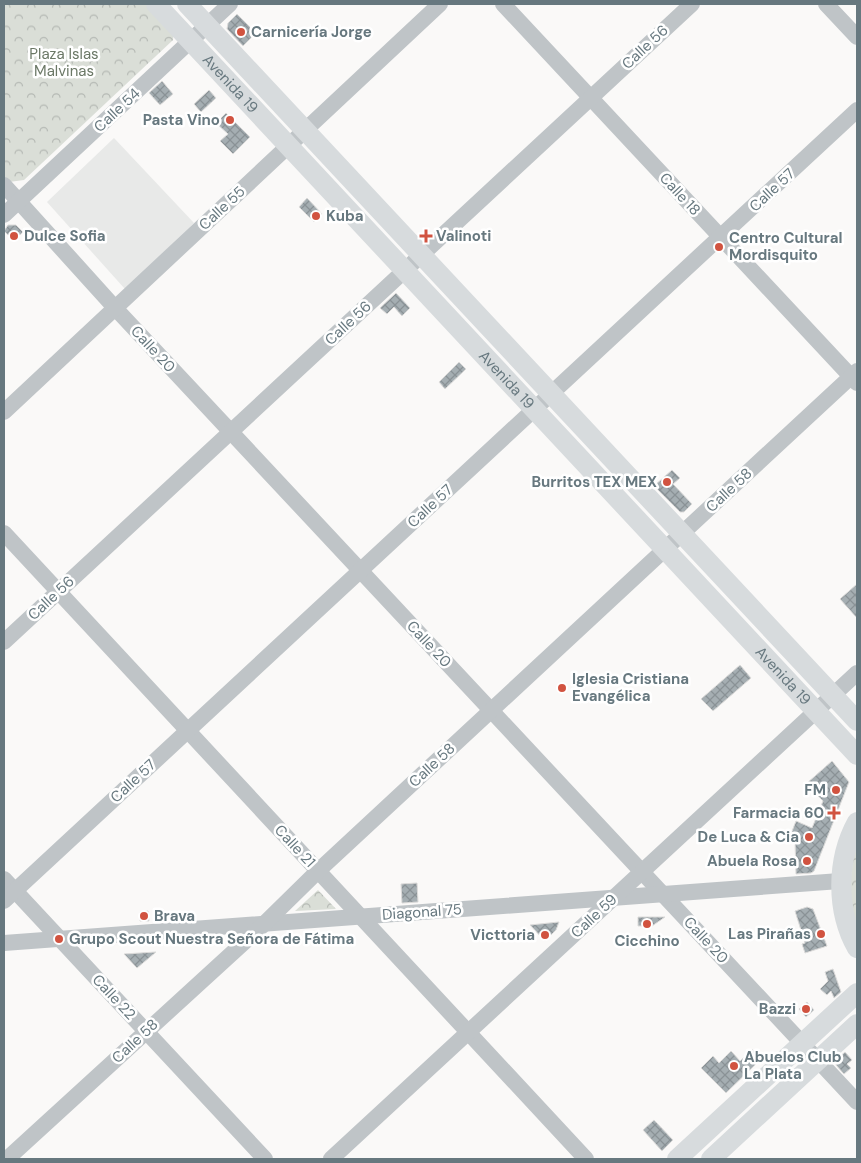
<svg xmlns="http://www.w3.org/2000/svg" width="861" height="1163" font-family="'DM Sans',sans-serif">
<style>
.built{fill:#e8e9e8}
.park{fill:url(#park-crowns)}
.building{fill:url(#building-cross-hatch);stroke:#dcdbda}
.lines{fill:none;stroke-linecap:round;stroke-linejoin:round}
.minor{stroke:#bfc4c7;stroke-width:16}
.major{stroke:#d7dbdd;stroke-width:20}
.poi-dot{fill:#d15340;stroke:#fff;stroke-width:2}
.labels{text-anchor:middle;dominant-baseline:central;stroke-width:5;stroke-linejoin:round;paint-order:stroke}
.poi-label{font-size:15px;font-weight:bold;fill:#67787f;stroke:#fff;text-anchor:start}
.street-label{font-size:15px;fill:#67787f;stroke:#fff}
.park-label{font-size:15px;fill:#6b7866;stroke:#fff}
</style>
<defs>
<pattern id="park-crowns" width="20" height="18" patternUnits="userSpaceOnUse" patternTransform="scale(1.25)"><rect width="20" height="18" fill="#daded7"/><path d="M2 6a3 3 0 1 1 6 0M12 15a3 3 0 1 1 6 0" fill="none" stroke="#b5b9b4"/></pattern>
<pattern id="building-cross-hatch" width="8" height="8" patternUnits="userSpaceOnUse" patternTransform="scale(1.25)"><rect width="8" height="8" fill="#a5aeb2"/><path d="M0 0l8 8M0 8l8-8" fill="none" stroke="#8a9296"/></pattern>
</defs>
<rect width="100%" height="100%" fill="#faf9f8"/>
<polygon class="built" points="114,138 194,223 125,289 47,202"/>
<g class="park">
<polygon points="4,4 150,4 174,30 173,40 24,180 9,182 4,177"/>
<polygon points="857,829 857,934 847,907"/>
<polygon points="318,890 336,909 295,911"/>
</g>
<g class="building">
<polygon points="237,14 256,33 243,46 227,29 228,23"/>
<polygon points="162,81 173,94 160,105 149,93"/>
<polygon points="209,90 216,98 201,112 194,104"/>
<polygon points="226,113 250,137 233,154 220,141 228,134 216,123"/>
<polygon points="307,198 322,214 314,222 299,207"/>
<polygon points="8,225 16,225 23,232 14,241 4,231"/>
<polygon points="396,293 410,308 402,316 394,307 387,314 380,308"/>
<polygon points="459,362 466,369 445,389 439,382"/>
<polygon points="672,470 680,478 673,484 692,504 684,512 680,512 654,486"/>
<polygon points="857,584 857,618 840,599"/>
<polygon points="740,665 751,678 713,711 701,699"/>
<polygon points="832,761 849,782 814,871 811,873 796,874 795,841 789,839 796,821 812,828 823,801 806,784"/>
<polygon points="417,883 418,902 402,903 401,884"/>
<polygon points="807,907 813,909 827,946 805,953 802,944 805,943 795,911"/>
<polygon points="148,911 149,921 140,921 140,912"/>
<polygon points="638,917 665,917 652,926 638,926"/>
<polygon points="559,922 556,930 545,941 530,925"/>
<polygon points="156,952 137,968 124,954"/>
<polygon points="833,969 841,992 834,998 831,991 827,995 820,989 828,981 825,972"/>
<polygon points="807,1002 814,1010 806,1017 799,1009"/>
<polygon points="752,1049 761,1059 726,1093 701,1068 713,1056 719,1063 731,1051 740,1061"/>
<polygon points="845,1052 852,1060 847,1064 851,1068 844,1074 836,1065 836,1060"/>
<polygon points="654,1120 673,1140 662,1151 643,1130"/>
</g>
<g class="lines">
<g class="minor">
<polyline points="503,4 857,383"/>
<polyline points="826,4 857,37"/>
<polyline points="4,185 116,309 857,1102"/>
<polyline points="4,215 230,4"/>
<polyline points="4,412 440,4"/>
<polyline points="4,533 586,1159"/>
<polyline points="4,642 692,4"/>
<polyline points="4,879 265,1159"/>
<polyline points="4,901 857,110"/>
<polyline points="4,943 840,881"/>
<polyline points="7,1159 264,924 318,871 857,371"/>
<polyline points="331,1159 857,673"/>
</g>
<g class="major">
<path id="s1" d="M 156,4 L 857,755"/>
<polyline points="187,4 857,721"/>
<path d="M 857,822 C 836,860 836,911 857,948"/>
<polyline points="677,1159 857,993"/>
<polyline points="711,1159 857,1024"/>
</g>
</g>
<g class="poi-dot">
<circle cx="241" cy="32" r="5"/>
<circle cx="230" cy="120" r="5"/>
<circle cx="316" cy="216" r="5"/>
<circle cx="14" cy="236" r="5"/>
<path d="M423.5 228.5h5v5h5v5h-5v5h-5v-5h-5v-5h5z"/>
<circle cx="719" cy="247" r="5"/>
<circle cx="667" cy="482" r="5"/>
<circle cx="562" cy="688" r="5"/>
<circle cx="836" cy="790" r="5"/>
<path d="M831.5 805.5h5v5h5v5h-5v5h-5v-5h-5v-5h5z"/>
<circle cx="809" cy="837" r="5"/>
<circle cx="807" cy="861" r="5"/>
<circle cx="144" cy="916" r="5"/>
<circle cx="647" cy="924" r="5"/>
<circle cx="821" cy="934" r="5"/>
<circle cx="545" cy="935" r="5"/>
<circle cx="59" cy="939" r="5"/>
<circle cx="806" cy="1009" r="5"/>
<circle cx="734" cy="1066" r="5"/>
</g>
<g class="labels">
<g class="poi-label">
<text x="251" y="32">Carnicería Jorge</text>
<text x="220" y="120" text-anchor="end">Pasta Vino</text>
<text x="326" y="216">Kuba</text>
<text x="24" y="236">Dulce Sofia</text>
<text x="436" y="236">Valinoti</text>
<text x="729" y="238">Centro Cultural<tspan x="729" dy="17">Mordisquito</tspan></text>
<text x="657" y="482" text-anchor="end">Burritos TEX MEX</text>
<text x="572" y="679">Iglesia Cristiana<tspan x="572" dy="17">Evangélica</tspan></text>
<text x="826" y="790" text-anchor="end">FM</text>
<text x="824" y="813" text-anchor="end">Farmacia 60</text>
<text x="799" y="837" text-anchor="end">De Luca &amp; Cia</text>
<text x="797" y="861" text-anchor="end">Abuela Rosa</text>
<text x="154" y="916">Brava</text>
<text x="811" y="934" text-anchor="end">Las Pirañas</text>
<text x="535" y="935" text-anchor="end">Victtoria</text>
<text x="69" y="939">Grupo Scout Nuestra Señora de Fátima</text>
<text x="647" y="941" text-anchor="middle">Cicchino</text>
<text x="796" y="1009" text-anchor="end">Bazzi</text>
<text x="744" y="1057">Abuelos Club<tspan x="744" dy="17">La Plata</tspan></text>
</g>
<g class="street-label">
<text transform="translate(645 47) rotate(-43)">Calle 56</text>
<text stroke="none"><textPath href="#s1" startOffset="109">Avenida 19</textPath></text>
<text transform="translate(117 110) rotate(-43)">Calle 54</text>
<text transform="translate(772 190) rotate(-43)">Calle 57</text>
<text transform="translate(680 194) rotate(47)">Calle 18</text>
<text transform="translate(222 208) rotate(-43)">Calle 55</text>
<text transform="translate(348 323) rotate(-43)">Calle 56</text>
<text transform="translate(153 349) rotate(47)">Calle 20</text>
<text stroke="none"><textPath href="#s1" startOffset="514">Avenida 19</textPath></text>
<text transform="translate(729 490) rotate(-43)">Calle 58</text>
<text transform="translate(430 506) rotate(-43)">Calle 57</text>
<text transform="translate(51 598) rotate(-43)">Calle 56</text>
<text transform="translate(429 644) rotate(47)">Calle 20</text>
<text stroke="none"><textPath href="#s1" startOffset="919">Avenida 19</textPath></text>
<text transform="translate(432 765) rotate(-43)">Calle 58</text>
<text transform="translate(133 781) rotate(-43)">Calle 57</text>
<text transform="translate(295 846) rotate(47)">Calle 21</text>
<text transform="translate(422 912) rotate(-4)">Diagonal 75</text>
<text transform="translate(594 916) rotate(-43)">Calle 59</text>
<text transform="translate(706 940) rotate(47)">Calle 20</text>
<text transform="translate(114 997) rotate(47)">Calle 22</text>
<text transform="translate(135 1041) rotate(-43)">Calle 58</text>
</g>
<g class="park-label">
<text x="64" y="54">Plaza Islas<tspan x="64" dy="17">Malvinas</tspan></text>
</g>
</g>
<rect width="861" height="1163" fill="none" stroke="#67787f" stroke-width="10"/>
</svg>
